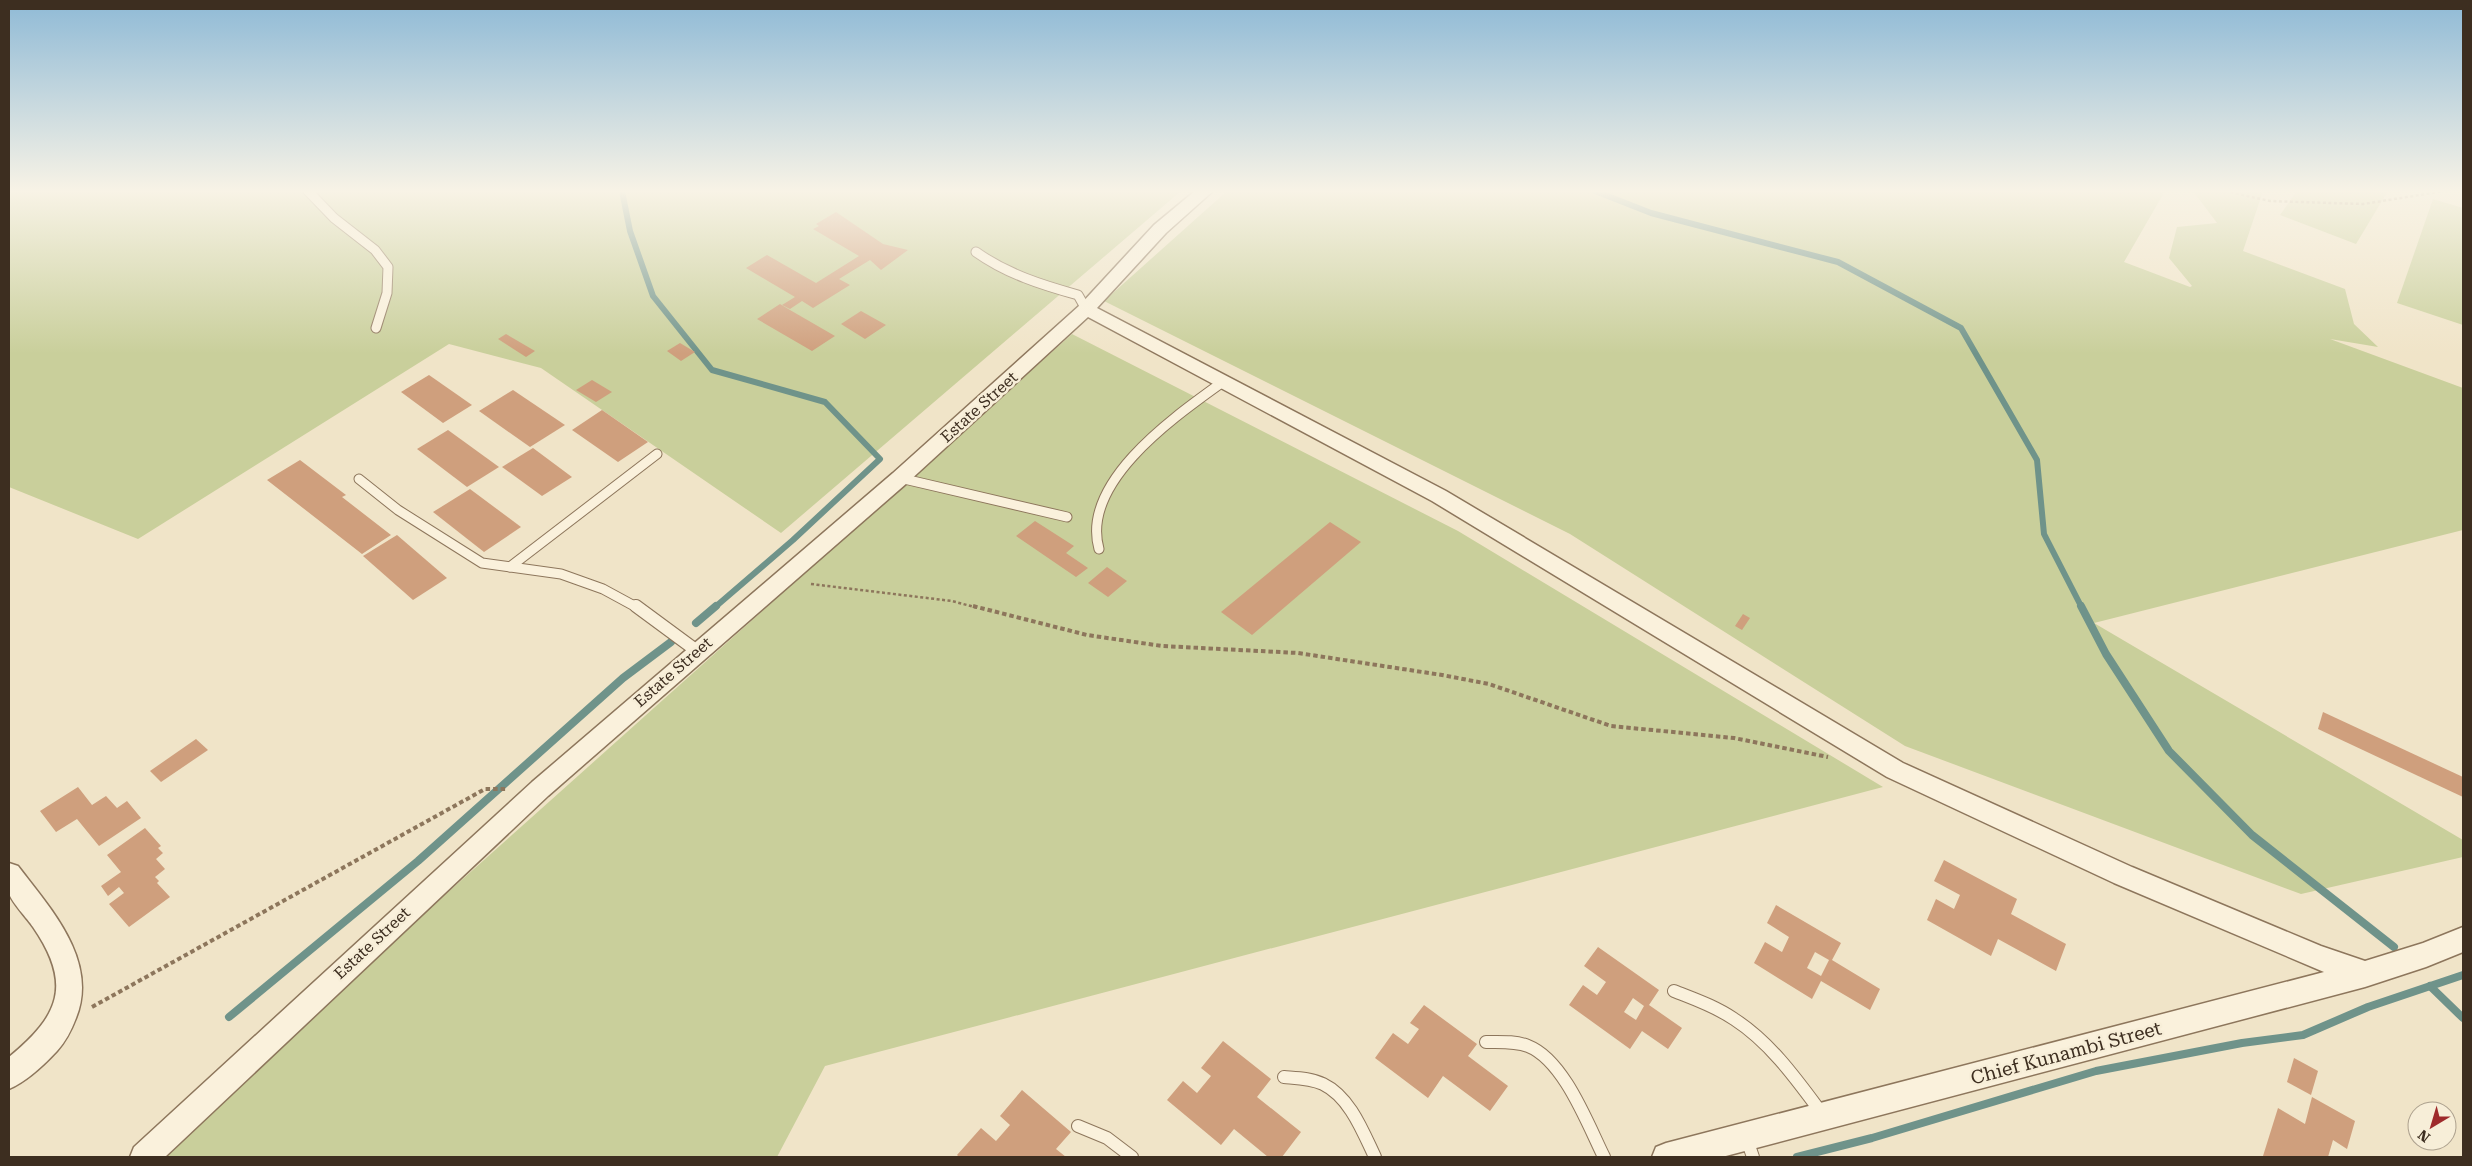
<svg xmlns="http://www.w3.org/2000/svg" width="2472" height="1166" font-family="'Roboto Serif',serif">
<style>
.green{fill:#c9cf9b}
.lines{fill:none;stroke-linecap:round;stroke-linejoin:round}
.stream-far1{stroke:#6f938a;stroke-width:6}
.stream{stroke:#6f938a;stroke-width:8}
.building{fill:#cf9f7d;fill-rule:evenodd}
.lane-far1-casing{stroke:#8d765c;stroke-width:11}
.lane-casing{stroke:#8d765c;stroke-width:14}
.street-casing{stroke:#8d765c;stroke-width:3}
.path-far1{stroke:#8d765c;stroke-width:2.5;stroke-dasharray:3 2.5;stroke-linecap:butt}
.path{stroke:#8d765c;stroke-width:4;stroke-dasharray:4.5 3;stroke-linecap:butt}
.lane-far1{stroke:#faf1dc;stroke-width:9}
.lane{stroke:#faf1dc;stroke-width:12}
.street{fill:#faf1dc;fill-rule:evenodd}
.labels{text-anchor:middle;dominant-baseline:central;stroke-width:5;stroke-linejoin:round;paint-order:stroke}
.street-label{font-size:16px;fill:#3d2e20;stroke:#f7eed8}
.near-street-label{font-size:19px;fill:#3d2e20;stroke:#f7eed8}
</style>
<rect width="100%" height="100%" fill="#f0e4c8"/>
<g class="green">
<polygon points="9,191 1181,191 781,533 541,368 449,344 138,539 9,487"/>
<polygon points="1227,191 2165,191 2124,262 2190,287 2192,286 2169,258 2177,227 2217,223 2193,191 2263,191 2243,251 2345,289 2354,324 2378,347 2330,339 2463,388 2463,530 2094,623 2463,840 2463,857 2301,894 1905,746 1570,534 1104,301"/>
<polygon points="2297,191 2388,191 2356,244 2280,215"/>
<polygon points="2433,199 2463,208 2463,325 2397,303"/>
<polygon points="1072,334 1458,531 1883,787 825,1066 777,1157 152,1157"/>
</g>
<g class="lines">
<g class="stream-far1">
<polyline points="622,191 630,231 653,296 712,370 825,402 880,459 793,540 714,608"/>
<polyline points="1595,191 1651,213 1838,262 1961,328 2037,460 2044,534 2082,608"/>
</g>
<g class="stream">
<polyline points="2081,606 2106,654 2169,751 2252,835 2394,947"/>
<polyline points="696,623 716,606"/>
<polyline points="2430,986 2463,1018"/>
<polyline points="229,1017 418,861 623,678 671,642"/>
<polyline points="1797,1157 1872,1138 2096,1071 2242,1043 2303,1035 2368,1007 2463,975"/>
</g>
</g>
<g class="building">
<polygon points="836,212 883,244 908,250 881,270 870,260 839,279 850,285 813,308 802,301 790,309 782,305 795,297 746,268 767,255 816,283 859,256 813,229 819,226 816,224"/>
<polygon points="780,304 790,310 835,336 812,351 757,319"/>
<polygon points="861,311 886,325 865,339 841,324"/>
<polygon points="506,334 535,351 526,357 498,339"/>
<polygon points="680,343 695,352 681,361 667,351"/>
<polygon points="429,375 472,405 443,423 401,392"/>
<polygon points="592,380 612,392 596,402 576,390"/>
<polygon points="513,390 565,425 530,447 479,411"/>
<polygon points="602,410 648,442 618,462 572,430"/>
<polygon points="448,430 499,467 467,487 417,449"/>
<polygon points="533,448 572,477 542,496 502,467"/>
<polygon points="300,460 346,495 342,497 391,535 362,554 267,480"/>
<polygon points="470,489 521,527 484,552 433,512"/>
<polygon points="1035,521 1074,546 1066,553 1088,568 1076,577 1016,536"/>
<polygon points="1330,522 1361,542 1252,635 1221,612"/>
<polygon points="397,535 447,578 413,600 363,556"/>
<polygon points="1107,567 1127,581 1108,597 1088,583"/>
<polygon points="1743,614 1750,618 1742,630 1735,626"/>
<polygon points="2323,712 2463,777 2463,797 2318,729"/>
<polygon points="196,739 208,750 161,782 150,771"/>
<polygon points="78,787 92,805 106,796 117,808 127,801 141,818 99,846 77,819 56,832 40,811"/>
<polygon points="145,828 161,846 158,848 163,853 156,859 165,869 155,877 159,881 157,883 170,897 129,927 109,904 124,893 119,887 108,896 101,886 121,872 107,855"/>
<polygon points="1944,860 2017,899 2011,914 2066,944 2056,971 1998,939 1991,956 1927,920 1936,899 1954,909 1960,895 1934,881"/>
<path d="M 1776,905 L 1841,943 L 1832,960 L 1880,989 L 1870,1010 L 1821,981 L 1812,999 L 1754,963 L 1765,942 L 1782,952 L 1789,937 L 1767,923 ZM 1815,952 L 1829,960 L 1821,976 L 1807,968 Z"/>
<path d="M 1598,947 L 1659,990 L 1649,1005 L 1682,1028 L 1668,1049 L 1642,1031 L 1630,1049 L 1569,1005 L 1583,985 L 1597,995 L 1606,982 L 1584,966 ZM 1633,998 L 1644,1006 L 1636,1020 L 1624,1012 Z"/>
<polygon points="1424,1005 1477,1044 1468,1056 1508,1086 1490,1111 1443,1076 1428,1098 1375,1058 1393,1033 1408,1044 1419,1029 1410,1023"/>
<polygon points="1223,1041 1271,1079 1257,1097 1301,1132 1282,1157 1268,1157 1234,1129 1221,1145 1167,1100 1183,1081 1197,1093 1211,1076 1201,1068"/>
<polygon points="2294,1058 2318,1071 2311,1095 2287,1082"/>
<polygon points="1022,1090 1071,1132 1056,1149 1066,1157 959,1157 957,1155 981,1128 996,1141 1010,1125 1000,1116"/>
<polygon points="2312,1097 2355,1121 2347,1149 2333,1140 2328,1157 2263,1156 2278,1108 2305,1124"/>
</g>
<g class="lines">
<g class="lane-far1-casing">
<g id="lane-far1">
<polyline points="308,191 334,218 375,250 388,267 387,293 376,328"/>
<path d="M 976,252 C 1007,274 1042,285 1078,295 L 1086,309"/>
<polyline points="900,478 1067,517"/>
<polyline points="359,479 398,510 482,563 561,574 603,589 638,608"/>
<path d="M 1099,549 C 1080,481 1177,415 1224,381"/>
<polyline points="510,567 657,454"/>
</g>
</g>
<g class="lane-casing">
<g id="lane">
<polyline points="636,606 697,651"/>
<path d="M 1674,991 C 1694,999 1715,1006 1734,1019 C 1771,1043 1797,1080 1823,1115"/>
<path d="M 1486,1042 C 1500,1042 1516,1041 1528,1046 C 1564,1060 1588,1125 1604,1157"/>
<path d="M 1284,1077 C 1297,1078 1311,1078 1323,1084 C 1350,1097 1363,1132 1375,1157"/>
<polyline points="1078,1126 1107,1138 1132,1157"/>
<polyline points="1746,1137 1753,1157"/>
</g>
</g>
<g class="street-casing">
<g id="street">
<polygon points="1195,191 1213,191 1166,233 1097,308 1446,491 1903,763 2132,867 2321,946 2365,961 2423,943 2463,927 2463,952 2426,967 2365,987 1722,1157 1652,1157 1656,1147 1666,1143 2324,972 2114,883 1887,777 1432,501 1088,317 907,483 548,796 165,1157 130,1157 134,1147 532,782 893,473 1080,305 1154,225"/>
<path d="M 9,863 L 18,866 C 51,909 99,961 76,1018 C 71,1031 66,1041 57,1051 C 44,1065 27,1081 9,1089 L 9,1057 C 59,1016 73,985 33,927 C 28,919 11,902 9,893 C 6,885 8,871 9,863 Z"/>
</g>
</g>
<g class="path-far1">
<polyline points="2225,191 2270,201 2363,204 2444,191"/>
<polyline points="811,584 952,601 978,608"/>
</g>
<g class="path">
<polyline points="973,606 1087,635 1162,646 1298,653 1442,675 1489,684 1611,726 1734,738 1828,757"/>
<polyline points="92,1007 485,789 507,789"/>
</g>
<use href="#lane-far1" class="lane-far1"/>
<use href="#lane" class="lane"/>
<use href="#street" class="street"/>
</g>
<linearGradient id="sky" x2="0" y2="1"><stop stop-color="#8fbad6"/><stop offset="0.54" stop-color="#f8f3e6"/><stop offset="1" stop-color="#f8f3e6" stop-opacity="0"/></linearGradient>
<rect width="2472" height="354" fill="url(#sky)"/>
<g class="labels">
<g class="street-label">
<text transform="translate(979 407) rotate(-42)">Estate Street</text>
<text transform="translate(673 672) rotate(-41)">Estate Street</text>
<text transform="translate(372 943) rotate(-43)">Estate Street</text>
</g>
<g class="near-street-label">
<text transform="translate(2066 1053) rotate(-15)">Chief Kunambi Street</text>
</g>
</g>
<rect width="2472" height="1166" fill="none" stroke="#3d2e20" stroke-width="20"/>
<g transform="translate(2432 1126) rotate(218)"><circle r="24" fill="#f7eed8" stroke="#ada18e"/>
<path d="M0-4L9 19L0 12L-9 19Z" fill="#9e2a2b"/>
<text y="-8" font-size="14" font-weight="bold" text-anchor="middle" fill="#3d2e20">N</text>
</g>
</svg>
